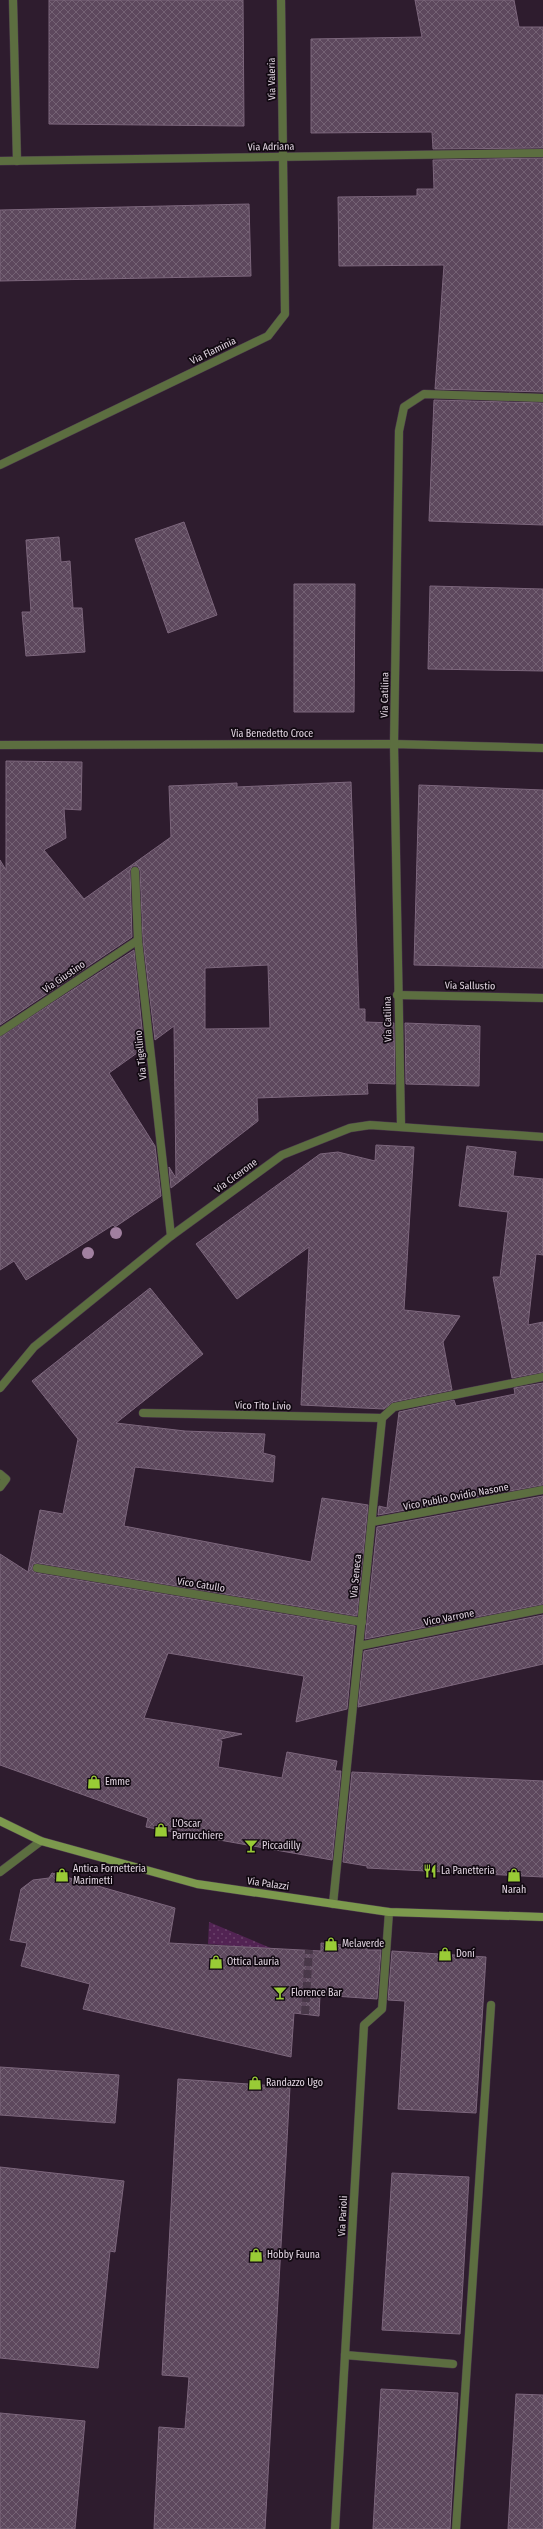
<svg xmlns="http://www.w3.org/2000/svg" width="543" height="2529" font-family="'Fira Sans Condensed',sans-serif">
<style>
.park{fill:url(#park-dots)}
.building{fill:url(#building-cross-hatch);stroke:#7c667c;fill-rule:evenodd}
.lines{fill:none;stroke-linecap:round;stroke-linejoin:round}
.street-tunnel{stroke:#493849;stroke-width:8;stroke-dasharray:8 4;stroke-linecap:butt}
.lane-casing{stroke:#4b3a4b;stroke-width:9}
.street-casing{stroke:#4b3a4b;stroke-width:9}
.secondary-casing{stroke:#4b3a4b;stroke-width:9}
.lane{stroke:#5c6e40;stroke-width:8}
.street{stroke:#5c6e40;stroke-width:8}
.secondary{stroke:#7c994d;stroke-width:8}
.tree{fill:#a180a0}
.labels{text-anchor:middle;dominant-baseline:central;stroke-width:3.5;stroke-linejoin:round;paint-order:stroke}
.street-label{font-size:10px;fill:#e2d6e2;stroke:#110911}
.poi-label{font-size:10px;fill:#e2d6e2;stroke:#110911;text-anchor:start}
</style>
<defs>
<pattern id="park-dots" width="8" height="8" patternUnits="userSpaceOnUse"><rect width="8" height="8" fill="#522353"/><path d="M2 2h.1M6 6h.1" fill="none" stroke="#6b426b" stroke-width="1.8" stroke-linecap="round"/></pattern>
<pattern id="building-cross-hatch" width="8" height="8" patternUnits="userSpaceOnUse"><rect width="8" height="8" fill="#5d485d"/><path d="M0 0l8 8M0 8l8-8" fill="none" stroke="#746274"/></pattern>
</defs>
<rect width="100%" height="100%" fill="#2e1c2e"/>
<polygon class="park" points="209,1922 273,1949 208,1944"/>
<g class="building">
<polygon points="49,0 243,0 244,126 49,124"/>
<polygon points="415,0 514,0 519,27 543,27 543,148 433,149 432,132 311,133 311,39 422,37"/>
<polygon points="543,158 543,392 435,389 444,265 339,266 338,197 417,196 417,189 434,189 433,160"/>
<polygon points="249,204 251,276 0,281 0,210"/>
<polygon points="434,400 543,403 543,525 429,521"/>
<polygon points="184,522 217,615 168,633 135,539"/>
<polygon points="59,537 61,562 70,561 73,608 82,608 85,652 26,656 22,612 31,612 26,540"/>
<polygon points="294,584 355,584 354,712 294,712"/>
<polygon points="430,586 543,589 543,671 428,669"/>
<path d="M 6,761 L 82,762 L 81,810 L 64,809 L 66,838 L 44,850 L 84,899 L 171,837 L 169,786 L 237,783 L 237,787 L 351,782 L 359,1009 L 365,1009 L 365,1022 L 394,1023 L 395,1084 L 367,1083 L 368,1094 L 257,1098 L 258,1121 L 171,1188 L 169,1167 L 176,1178 L 174,1026 L 155,1040 L 143,940 L 140,871 L 138,866 L 132,866 L 130,871 L 132,937 L 0,1025 L 0,860 L 6,870 ZM 268,965 L 270,1028 L 205,1029 L 205,968 Z"/>
<polygon points="419,785 543,790 543,968 414,965"/>
<polygon points="134,950 144,1048 109,1073 155,1146 161,1196 115,1227 113,1225 26,1280 14,1261 0,1270 0,1037"/>
<polygon points="405,1023 480,1026 479,1086 406,1084"/>
<polygon points="376,1145 414,1147 404,1310 460,1316 443,1342 452,1390 393,1402 384,1409 301,1405 309,1247 237,1299 196,1244 320,1154 338,1152 375,1161"/>
<polygon points="467,1146 516,1152 513,1176 543,1179 543,1255 536,1254 528,1325 543,1322 543,1372 512,1378 493,1277 500,1277 508,1212 459,1206"/>
<polygon points="150,1288 203,1354 116,1423 185,1431 265,1434 263,1453 275,1456 273,1482 135,1467 124,1526 311,1562 322,1498 368,1505 357,1616 38,1563 33,1564 32,1570 36,1573 355,1626 347,1709 296,1722 304,1676 168,1653 144,1718 242,1734 217,1740 222,1741 218,1767 282,1778 287,1752 337,1761 335,1771 341,1771 332,1860 146,1827 148,1818 0,1765 0,1554 28,1572 40,1510 63,1514 78,1439 32,1381"/>
<polygon points="543,1383 543,1485 378,1515 379,1506 387,1508 399,1412 454,1400 456,1406 486,1400 515,1394 514,1388"/>
<polygon points="543,1496 543,1604 365,1639 377,1527"/>
<polygon points="543,1615 543,1664 358,1707 364,1651"/>
<polygon points="352,1772 543,1781 543,1877 367,1868 367,1866 343,1862"/>
<polygon points="52,1873 175,1908 169,1943 321,1951 321,1943 367,1947 367,1950 381,1950 377,1999 320,1995 319,2016 294,2013 291,2057 83,2009 90,1984 21,1966 27,1943 10,1940 21,1889 33,1880 49,1878"/>
<polygon points="392,1951 486,1957 476,2113 398,2109 405,2001 388,2000"/>
<polygon points="0,2067 119,2075 115,2123 0,2115"/>
<polygon points="178,2079 290,2087 265,2529 154,2529 159,2427 185,2429 189,2377 162,2375"/>
<polygon points="0,2167 124,2181 115,2252 110,2251 98,2368 0,2358"/>
<polygon points="392,2173 469,2177 460,2334 382,2330"/>
<polygon points="381,2389 458,2393 450,2529 373,2529"/>
<polygon points="516,2394 543,2395 543,2529 508,2529"/>
<polygon points="0,2413 85,2421 75,2529 0,2529"/>
</g>
<g class="lines">
<polyline class="street-tunnel" points="305,2014 309,1950"/>
<g class="lane-casing">
<g id="lane">
<polyline points="345,2355 453,2364"/>
<polyline points="456,2529 491,2005"/>
</g>
</g>
<g class="street-casing">
<g id="street">
<polyline points="13,0 17,161"/>
<polyline points="0,161 543,153"/>
<polyline points="0,465 268,336 285,314 281,0"/>
<polyline points="0,745 394,744 543,748"/>
<polyline points="135,871 138,940 171,1236"/>
<polyline points="397,995 543,998"/>
<polyline points="0,1032 138,940"/>
<polyline points="401,1125 394,744 399,431 404,407 424,394 543,398"/>
<polyline points="0,1388 34,1347 171,1236 282,1155 350,1128 370,1125 543,1137"/>
<polyline points="143,1413 382,1418"/>
<polyline points="0,1474 6,1479 0,1487"/>
<polyline points="372,1522 543,1490"/>
<polyline points="37,1568 362,1622"/>
<polyline points="359,1646 543,1609"/>
<polyline points="0,1872 41,1841"/>
<polyline points="333,1904 382,1418 394,1407 543,1377"/>
<polyline points="335,2529 364,2025 382,2009 389,1912"/>
</g>
</g>
<g class="secondary-casing">
<polyline id="secondary" points="0,1821 41,1841 197,1884 389,1912 543,1917"/>
</g>
<use href="#lane" class="lane"/>
<use href="#street" class="street"/>
<use href="#secondary" class="secondary"/>
</g>
<g class="tree">
<circle cx="116" cy="1233" r="6"/>
<circle cx="88" cy="1253" r="6"/>
</g>
<defs>
<g id="shop-bare" transform="scale(1.08)"><path d="M-5-2.5h2.3a2.7 3.5 0 0 1 5.4 0H5L5.5 6h-11ZM-1.5-2.5h3a1.5 2.3 0 0 0-3 0Z" fill="#99cb36" stroke="#110911" stroke-width="2.5" paint-order="stroke"/></g>
<g id="bar-bare" transform="scale(1.08)"><path d="M-6-5H6L.8 .8V4.5H3.5V6h-7V4.5H-.8V.8Z" fill="#99cb36" stroke="#110911" stroke-width="2.5" paint-order="stroke"/></g>
<g id="restaurant-bare" transform="scale(1.08)"><path d="M-5-6h1v4h1v-4h1v4h1v-4h1v5L-1.5 .5V6h-2V.5L-5-1ZM5-6V6H3V1.5H1.5Q1.5-4 5-6Z" fill="#99cb36" stroke="#110911" stroke-width="2.5" paint-order="stroke"/></g>
</defs>
<g fill-rule="evenodd">
<use href="#shop-bare" x="94" y="1782"/>
<use href="#shop-bare" x="161" y="1830"/>
<use href="#bar-bare" x="251" y="1846"/>
<use href="#restaurant-bare" x="430" y="1871"/>
<use href="#shop-bare" x="62" y="1875"/>
<use href="#shop-bare" x="514" y="1875"/>
<use href="#shop-bare" x="331" y="1944"/>
<use href="#shop-bare" x="445" y="1954"/>
<use href="#shop-bare" x="216" y="1962"/>
<use href="#bar-bare" x="280" y="1993"/>
<use href="#shop-bare" x="255" y="2083"/>
<use href="#shop-bare" x="256" y="2255"/>
</g>
<g class="labels">
<g class="street-label">
<text transform="translate(272 79) rotate(-91)">Via Valeria</text>
<text transform="translate(271 147) rotate(-1)">Via Adriana</text>
<text transform="translate(213 351) rotate(-26)">Via Flaminia</text>
<text transform="translate(385 695) rotate(-89)">Via Catilina</text>
<text x="272" y="734">Via Benedetto Croce</text>
<text transform="translate(64 977) rotate(-34)">Via Giustino</text>
<text transform="translate(470 986) rotate(1)">Via Sallustio</text>
<text transform="translate(388 1019) rotate(-91)">Via Catilina</text>
<text transform="translate(141 1055) rotate(-96)">Via Tigellino</text>
<text transform="translate(236 1176) rotate(-36)">Via Cicerone</text>
<text transform="translate(263 1406) rotate(1)">Vico Tito Livio</text>
<text transform="translate(456 1497) rotate(-11)">Vico Publio Ovidio Nasone</text>
<text transform="translate(356 1576) rotate(-84)">Via Seneca</text>
<text transform="translate(201 1585) rotate(9)">Vico Catullo</text>
<text transform="translate(449 1618) rotate(-11)">Vico Varrone</text>
<text transform="translate(268 1884) rotate(8)">Via Palazzi</text>
<text transform="translate(343 2216) rotate(-87)">Via Parioli</text>
</g>
<g class="poi-label">
<text x="105" y="1782">Emme</text>
<text x="172" y="1824">L'Oscar<tspan x="172" dy="12">Parrucchiere</tspan></text>
<text x="262" y="1846">Piccadilly</text>
<text x="73" y="1869">Antica Fornetteria<tspan x="73" dy="12">Marimetti</tspan></text>
<text x="441" y="1871">La Panetteria</text>
<text x="514" y="1890" text-anchor="middle">Narah</text>
<text x="342" y="1944">Melaverde</text>
<text x="456" y="1954">Doní</text>
<text x="227" y="1962">Ottica Lauria</text>
<text x="291" y="1993">Florence Bar</text>
<text x="266" y="2083">Randazzo Ugo</text>
<text x="267" y="2255">Hobby Fauna</text>
</g>
</g>
</svg>
